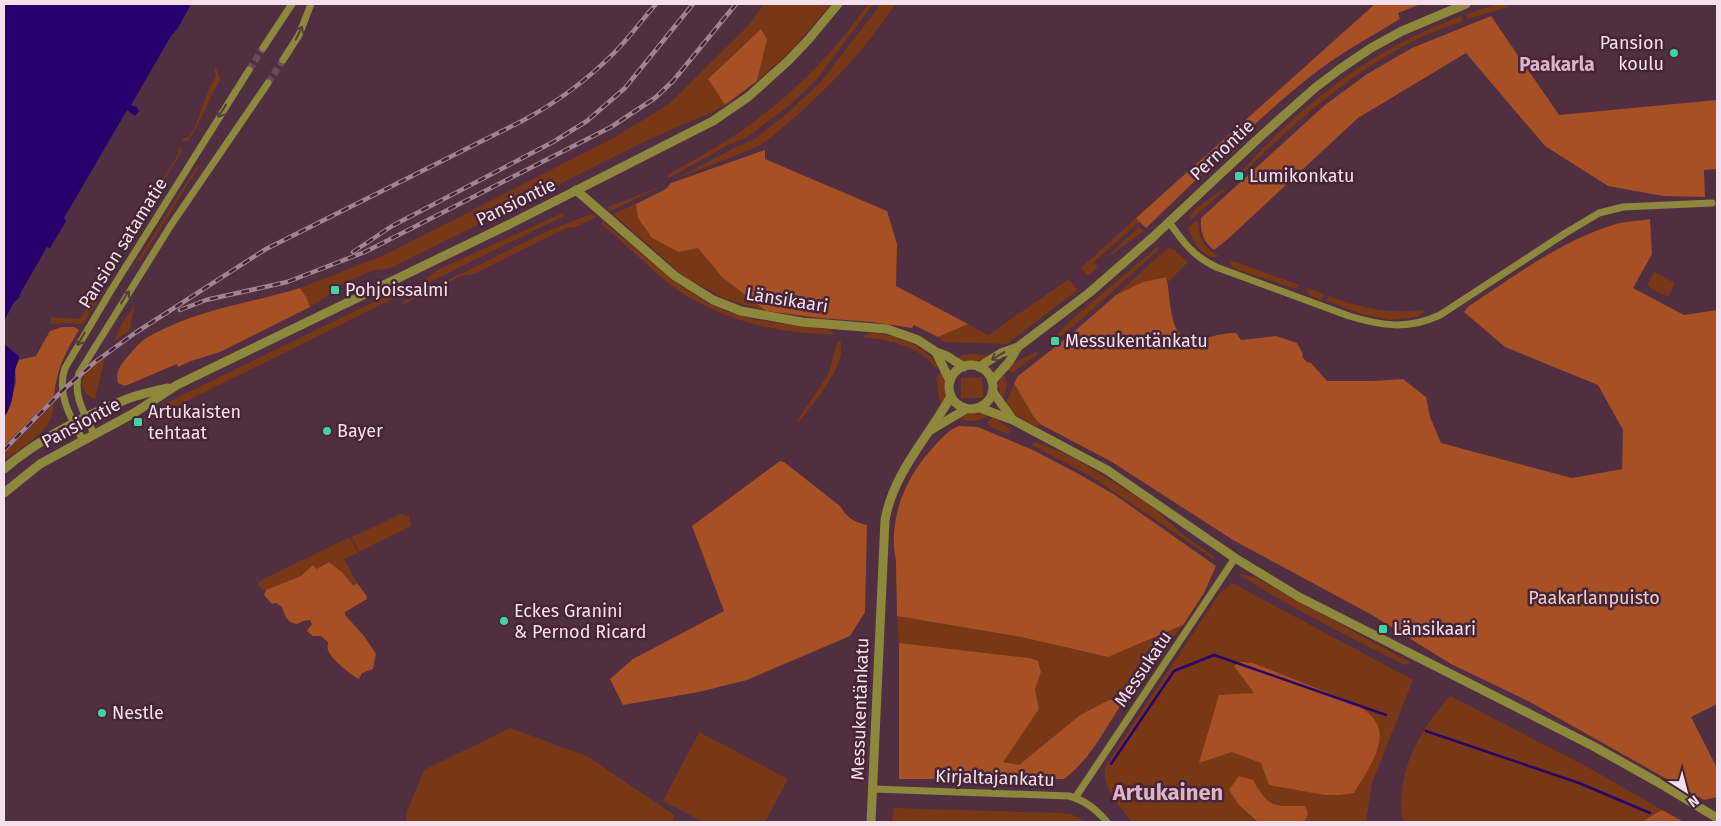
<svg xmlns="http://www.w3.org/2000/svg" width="1721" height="826" font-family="'Fira Sans',sans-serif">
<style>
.green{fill:#783816;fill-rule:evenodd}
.forest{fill:#a65024}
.water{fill:#28006e}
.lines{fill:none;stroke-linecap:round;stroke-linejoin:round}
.stream{stroke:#28006e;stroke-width:2.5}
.minor-tunnel{stroke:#69495a;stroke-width:7;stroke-dasharray:7 3.5;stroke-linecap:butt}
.minor{stroke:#8d883c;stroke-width:7}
.tertiary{stroke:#8d883c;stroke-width:9}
.rail-casing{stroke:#a08493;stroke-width:4.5}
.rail{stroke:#452537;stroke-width:2.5;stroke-dasharray:8;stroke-linecap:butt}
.oneway{stroke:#573e38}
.poi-dot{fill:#41d4a1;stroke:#452537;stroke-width:2}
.labels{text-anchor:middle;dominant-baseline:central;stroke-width:5;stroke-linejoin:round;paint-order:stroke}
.poi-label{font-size:18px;fill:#f4dfea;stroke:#452537;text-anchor:start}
.street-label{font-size:18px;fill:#f4dfea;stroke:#452537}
.park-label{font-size:18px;fill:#eacdc0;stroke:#452537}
.neighbourhood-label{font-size:19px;font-weight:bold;fill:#ddb4c9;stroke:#452537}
.district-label{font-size:22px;font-weight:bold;fill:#ddb4c9;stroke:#452537}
</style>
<rect width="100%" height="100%" fill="#502f41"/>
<g class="green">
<polygon points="764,4 831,4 793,49 757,81 767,39 761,29 708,79 725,105 719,109 650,139 391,268 371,271 330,290 331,293 310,307 306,297 300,288 387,254 617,136 669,104 749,25"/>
<path d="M 868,4 L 873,4 L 817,79 L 791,104 L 746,138 L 728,145 L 667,179 L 669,174 C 691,161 714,149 735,135 C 786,101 833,55 868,4 Z"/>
<path d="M 881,4 L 895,4 C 868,47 833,83 796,116 C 783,127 771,139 757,147 L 678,178 L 734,148 L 753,140 L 784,116 L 820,83 Z"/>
<polygon points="1498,4 1507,4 1508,7 1468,19 1466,14"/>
<path d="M 1461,16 L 1463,21 C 1444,28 1424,35 1406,45 C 1344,78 1291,126 1241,175 L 1239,174 C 1255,155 1272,139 1290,122 C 1345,73 1392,42 1461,16 Z"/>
<path d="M 216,67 L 220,80 C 208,100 201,122 188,141 L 183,141 L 182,139 L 189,137 L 195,127 L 209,89 L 216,76 L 214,69 Z"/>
<polygon points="178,146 182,151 115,259 109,258 115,257 179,153"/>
<polygon points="197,166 199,166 140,261 138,260"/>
<polygon points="663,186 610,211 607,208 610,206"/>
<polygon points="1223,189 1224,191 1188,222 1194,210"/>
<polygon points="636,204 638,218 679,252 698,248 722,277 766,311 725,299 685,277 613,214"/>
<polygon points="563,213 564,216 426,284 424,280 439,269"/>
<polygon points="591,214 597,217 573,228 569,227 474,274 461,276 404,304 403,302 548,231"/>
<polygon points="1136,218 1140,221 1094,262 1098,267 1088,276 1081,268"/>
<path d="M 602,221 L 674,281 L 709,304 L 728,312 L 756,320 L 830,330 L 835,334 C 781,335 719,320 675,288 C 649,269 628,245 602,225 Z"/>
<path d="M 1196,221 L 1198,222 C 1199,238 1204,249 1219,256 C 1204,262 1192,240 1188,228 Z"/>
<polygon points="1139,227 1143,231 1111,255 1110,254"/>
<polygon points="1157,247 1158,249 1157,251 1092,310 1058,339 1056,336 1071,320"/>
<polygon points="1168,248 1173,249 1188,262 1168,282 1166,277 1143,282 1116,295"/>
<polygon points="1230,260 1299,285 1295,289 1292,288 1233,268 1230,263"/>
<polygon points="105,265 108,267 108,272 98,290 103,292 83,324 66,323 51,324 51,317 80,319 107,271"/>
<polygon points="1654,272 1675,283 1668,297 1647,286"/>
<polygon points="1069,279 1077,289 1075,292 1007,344 944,342 938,337 968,324 988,335"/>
<path d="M 1307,288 L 1324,294 L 1322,299 C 1315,298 1306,296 1307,288 Z"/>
<polygon points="392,293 395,298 144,422 143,419 156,408"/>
<path d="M 1328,296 C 1364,308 1385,314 1423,310 L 1423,312 L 1418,317 L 1390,320 L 1361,314 L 1327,301 Z"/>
<polygon points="135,305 130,325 132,329 114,341 122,323"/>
<path d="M 869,333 C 895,332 924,346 939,366 L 935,367 C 917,345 889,340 862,337 Z"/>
<path d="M 840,340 C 849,364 812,405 799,422 L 796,422 L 828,375 L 837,343 Z"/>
<polygon points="1036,352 1038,354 1013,372 1006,370 1018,361"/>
<path d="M 970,354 L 984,355 L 989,357 C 979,362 967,364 957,358 L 963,355 Z"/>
<path d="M 105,357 L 95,399 C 81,394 78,381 89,370 C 94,365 100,361 105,357 Z"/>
<path d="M 942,371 C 946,382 948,393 942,404 L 939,398 L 937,376 Z"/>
<path d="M 1002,374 C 1010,383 1006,391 1002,400 L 998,385 Z"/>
<polygon points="982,377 983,398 961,398 961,378"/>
<polygon points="1014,383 1033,416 1040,424 1037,427 1017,416 1005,404 1010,395"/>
<path d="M 54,403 C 54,432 24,445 4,460 L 4,454 Z"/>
<path d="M 982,413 L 989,415 C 980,422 966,423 956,417 L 963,414 Z"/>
<polygon points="993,417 1011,430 1008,434 989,426 988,421"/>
<polygon points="1034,442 1061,452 1074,458 1143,500 1155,509 1183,535 1212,555 1215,560 1092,477 1032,445"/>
<polygon points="401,514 409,516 411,526 359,552 352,537"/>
<path d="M 350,537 L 358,553 L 344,559 L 357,583 L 353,586 L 343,573 L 334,566 L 317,569 L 313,565 L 301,576 L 266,590 C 261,589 259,587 258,582 Z"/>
<path d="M 1241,574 L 1254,577 L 1411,663 L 1405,665 C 1349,637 1293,609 1240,575 Z"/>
<path d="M 1232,583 L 1413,680 L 1372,783 L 1366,822 L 1304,822 L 1308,814 L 1305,806 C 1273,806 1270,809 1253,780 L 1239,805 L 1258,822 L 1132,822 C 1120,806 1102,788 1105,767 L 1219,594 ZM 1239,662 L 1380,745 L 1354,792 L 1340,795 L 1269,785 L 1262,763 L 1232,752 L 1254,693 L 1234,666 Z"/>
<polygon points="897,616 1021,637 1108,657 1183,625 1124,700 1109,700 1080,715 1019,765 1002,762 1039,709 1035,689 1041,672 1038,661 1030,658 899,643"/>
<path d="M 1450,696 L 1591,769 L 1662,810 L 1641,822 L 1408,822 L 1402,819 C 1397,769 1418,733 1450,696 Z"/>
<polygon points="510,728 587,756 674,815 673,822 406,822 407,811 424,770"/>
<polygon points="699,732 788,779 765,822 703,822 663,801"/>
<polygon points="894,808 1062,813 1071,814 1086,822 892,822"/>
</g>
<g class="forest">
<path d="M 1375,4 L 1421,4 L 1398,13 L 1400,19 C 1372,36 1342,52 1316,72 C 1257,118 1201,176 1146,228 L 1136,218 Z"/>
<path d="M 1491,16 L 1559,115 L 1717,100 L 1717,169 L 1704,170 L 1705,197 L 1663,196 L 1608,186 L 1545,146 L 1466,53 L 1358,118 L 1229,238 L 1214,250 C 1203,242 1200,231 1201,218 L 1325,105 L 1367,74 L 1412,48 Z"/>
<polygon points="761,29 767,39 757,81 725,105 708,79"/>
<polygon points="765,150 765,159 887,211 897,244 896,286 968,324 938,337 914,325 912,328 872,322 819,318 766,311 722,277 698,248 679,252 652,238 638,218 636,204 666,189 671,183"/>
<path d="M 1650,219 L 1652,254 L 1633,288 L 1684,315 L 1717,310 L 1717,704 L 1691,717 L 1717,768 L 1717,797 L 1704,800 L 1530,702 L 1451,664 L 1372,615 L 1233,540 L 1112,462 L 1040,424 L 1033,416 L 1014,383 L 1018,376 L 1069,336 L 1116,295 L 1143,282 L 1166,277 C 1171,292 1168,337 1189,339 C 1199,340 1220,334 1231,333 L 1236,333 L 1241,340 L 1276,336 L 1297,343 L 1302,352 L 1303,358 L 1307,362 L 1311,363 L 1327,381 L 1374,381 L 1403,379 L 1426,397 L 1430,417 L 1441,443 L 1572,478 L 1622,469 L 1623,430 L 1598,385 L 1505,347 L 1464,312 L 1469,306 C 1516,275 1562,240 1616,224 C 1627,221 1639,221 1650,219 Z"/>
<path d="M 300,288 L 306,297 L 310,307 L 220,352 L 191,361 L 178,367 L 177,364 L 125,386 L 118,383 C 115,372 121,364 128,356 C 132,352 136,346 141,342 C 148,336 159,331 168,327 C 211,307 255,302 300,288 Z"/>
<path d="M 62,327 L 74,327 L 79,330 C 65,353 57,369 54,396 L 4,446 L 4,417 L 11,401 L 16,382 L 15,369 L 19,360 L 36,356 L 50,331 Z"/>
<path d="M 959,426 L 978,427 L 1033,450 L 1077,473 L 1115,495 L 1216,566 L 1204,593 L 1183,625 L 1108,657 L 1021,637 L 897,616 C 897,598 896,580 896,562 C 896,557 894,552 894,547 C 892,511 907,477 930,451 C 939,441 946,431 959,426 Z"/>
<path d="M 780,461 L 784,462 L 840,506 C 847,518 854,522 867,525 L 865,612 L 850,636 L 747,680 L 699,692 L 623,705 L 610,679 L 633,659 L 724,611 L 692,526 Z"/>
<path d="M 329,562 L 343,573 L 353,586 L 357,583 L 366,595 L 367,599 L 345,612 L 345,615 L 364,636 L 376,654 L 373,669 L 362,673 L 359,679 C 352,676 330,658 328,650 C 327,648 328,643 328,642 L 321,636 L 313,636 L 307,631 L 312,624 L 310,620 L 303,621 L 297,624 C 287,623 285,616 282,607 L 276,603 L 272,604 L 264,595 L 266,590 L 301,576 L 313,565 L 317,569 Z"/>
<path d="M 899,643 L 1030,658 L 1038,661 L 1041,672 L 1035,689 L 1039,709 L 1003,762 L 1019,765 L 1080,715 L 1109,700 L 1124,700 C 1106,727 1091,759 1064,779 L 899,779 Z"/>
<path d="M 1239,662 L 1253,663 L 1356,704 C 1360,707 1365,710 1369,714 C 1395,736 1367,770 1354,793 L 1340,795 L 1325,795 L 1269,785 L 1261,763 L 1232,752 L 1199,763 L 1219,695 L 1254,693 L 1234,666 Z"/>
<path d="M 1239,776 L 1253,780 C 1270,809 1273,806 1305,806 L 1308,814 L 1304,822 L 1258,822 L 1239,805 L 1229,790 Z"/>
<polygon points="1662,810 1684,822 1641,822"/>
</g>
<g class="water">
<polygon points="4,4 191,4 178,28 171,36 131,105 137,107 139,111 135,116 127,110 64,218 66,220 65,223 50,248 47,247 21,292 19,298 14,302 4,321"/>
<path d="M 4,344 L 19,356 C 19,361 15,366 15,371 C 14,386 14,405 4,417 Z"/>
</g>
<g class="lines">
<g class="stream">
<polyline points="1426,731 1579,783 1650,813"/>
<polyline points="1111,764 1174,671 1214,655 1386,715"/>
</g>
<g class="minor-tunnel">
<polyline points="249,70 263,48"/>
<polyline points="268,83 283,60"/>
</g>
<g class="minor">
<polyline points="263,48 292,4"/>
<polyline points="283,60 299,35 311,4"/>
<path d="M 1169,222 C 1183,242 1193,256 1216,267 L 1349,316 C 1382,326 1408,330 1440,315 L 1564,234 L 1599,213 L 1623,207 L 1712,203"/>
<path d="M 94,434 C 85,415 72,394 79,373 L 171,225 L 268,83"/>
<path d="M 83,440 C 71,418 56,394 65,368 L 110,292 L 249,70"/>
<path d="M 873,789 L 1069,796 C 1085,800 1097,810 1107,822"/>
<polyline points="1075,798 1235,558"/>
</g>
<g class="tertiary">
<polyline points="576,190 675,276 713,300 741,311 802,322 887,329 918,340 936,352 947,356 964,367"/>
<polyline points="936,352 950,381"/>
<circle cx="971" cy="387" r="22"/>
<polyline points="979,367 1001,353 1018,347 1089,293 1152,238 1262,135 1316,87 1340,69 1371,48 1402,31 1466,4"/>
<polyline points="992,381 1009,362 1018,347"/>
<polyline points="993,392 1013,420"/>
<polyline points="980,408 1013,420 1107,470 1235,558 1299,597 1593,746 1661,784 1717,818"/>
<polyline points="931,430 966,409"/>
<path d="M 4,469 C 39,439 84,416 127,399 C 140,394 154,391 168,388"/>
<polyline points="4,493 40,464 134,413 177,385 510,224 713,121 748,97 788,61 809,39 838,4"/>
<path d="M 871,822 L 885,520 C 894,471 928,438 951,396"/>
</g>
<g class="rail-casing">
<g id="rail">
<polyline points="353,252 392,226 553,142 587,121 625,88 693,4"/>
<polyline points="180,310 206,300 287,282 365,252 611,127 655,98 673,81 736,4"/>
<path d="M 4,450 L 62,391 L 95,362 L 135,333 L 266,249 L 522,121 C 556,103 586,81 614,53 C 629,38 642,20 656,4"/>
</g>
</g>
<use href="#rail" class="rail"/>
</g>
<defs><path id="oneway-shaft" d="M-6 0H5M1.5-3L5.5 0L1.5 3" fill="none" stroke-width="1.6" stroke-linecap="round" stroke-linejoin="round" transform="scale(1.25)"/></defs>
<g class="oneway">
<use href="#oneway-shaft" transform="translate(299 33) rotate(-64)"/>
<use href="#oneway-shaft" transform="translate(222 111) rotate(122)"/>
<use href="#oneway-shaft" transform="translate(125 297) rotate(-58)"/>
<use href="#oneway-shaft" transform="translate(81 339) rotate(121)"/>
<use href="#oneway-shaft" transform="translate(998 356) rotate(149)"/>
</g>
<g class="poi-dot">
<circle cx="1674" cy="53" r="5"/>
<rect x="1234" y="171" width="10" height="10" rx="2.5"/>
<rect x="330" y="285" width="10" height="10" rx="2.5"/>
<rect x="1050" y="336" width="10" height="10" rx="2.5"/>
<rect x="133" y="417" width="10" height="10" rx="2.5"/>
<circle cx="327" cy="431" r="5"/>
<circle cx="504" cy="621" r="5"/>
<rect x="1378" y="624" width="10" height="10" rx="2.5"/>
<circle cx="102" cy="713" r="5"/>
</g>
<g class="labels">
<g class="poi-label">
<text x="1664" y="43" text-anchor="end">Pansion<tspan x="1664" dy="21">koulu</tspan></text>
<text x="1249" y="176">Lumikonkatu</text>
<text x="345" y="290">Pohjoissalmi</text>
<text x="1065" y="341">Messukentänkatu</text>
<text x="148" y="412">Artukaisten<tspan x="148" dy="21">tehtaat</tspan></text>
<text x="337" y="431">Bayer</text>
<text x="514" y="611">Eckes Granini<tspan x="514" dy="21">&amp; Pernod Ricard</tspan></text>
<text x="1393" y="629">Länsikaari</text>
<text x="112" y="713">Nestle</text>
</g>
<g class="street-label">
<text transform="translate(1222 150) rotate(-43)">Pernontie</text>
<text transform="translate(516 202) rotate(-26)">Pansiontie</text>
<text transform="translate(123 243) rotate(-58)">Pansion satamatie</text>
<text transform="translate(787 300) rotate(9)">Länsikaari</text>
<text transform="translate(81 423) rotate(-28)">Pansiontie</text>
<text transform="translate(1143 669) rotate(-56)">Messukatu</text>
<text transform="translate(860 709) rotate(-88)">Messukentänkatu</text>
<text transform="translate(995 778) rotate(2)">Kirjaltajankatu</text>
</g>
<g class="park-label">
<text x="1594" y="598">Paakarlanpuisto</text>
</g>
<g class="neighbourhood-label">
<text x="1557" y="64">Paakarla</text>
</g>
<g class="district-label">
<text x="1168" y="792">Artukainen</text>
</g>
</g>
<rect width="1721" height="826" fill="none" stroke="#f4dfea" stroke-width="10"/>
<g transform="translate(1686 791) rotate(144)" stroke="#452537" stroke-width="4" paint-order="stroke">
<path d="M0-4L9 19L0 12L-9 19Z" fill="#f4dfea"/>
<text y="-8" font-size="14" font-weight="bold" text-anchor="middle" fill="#f4dfea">N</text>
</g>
</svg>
